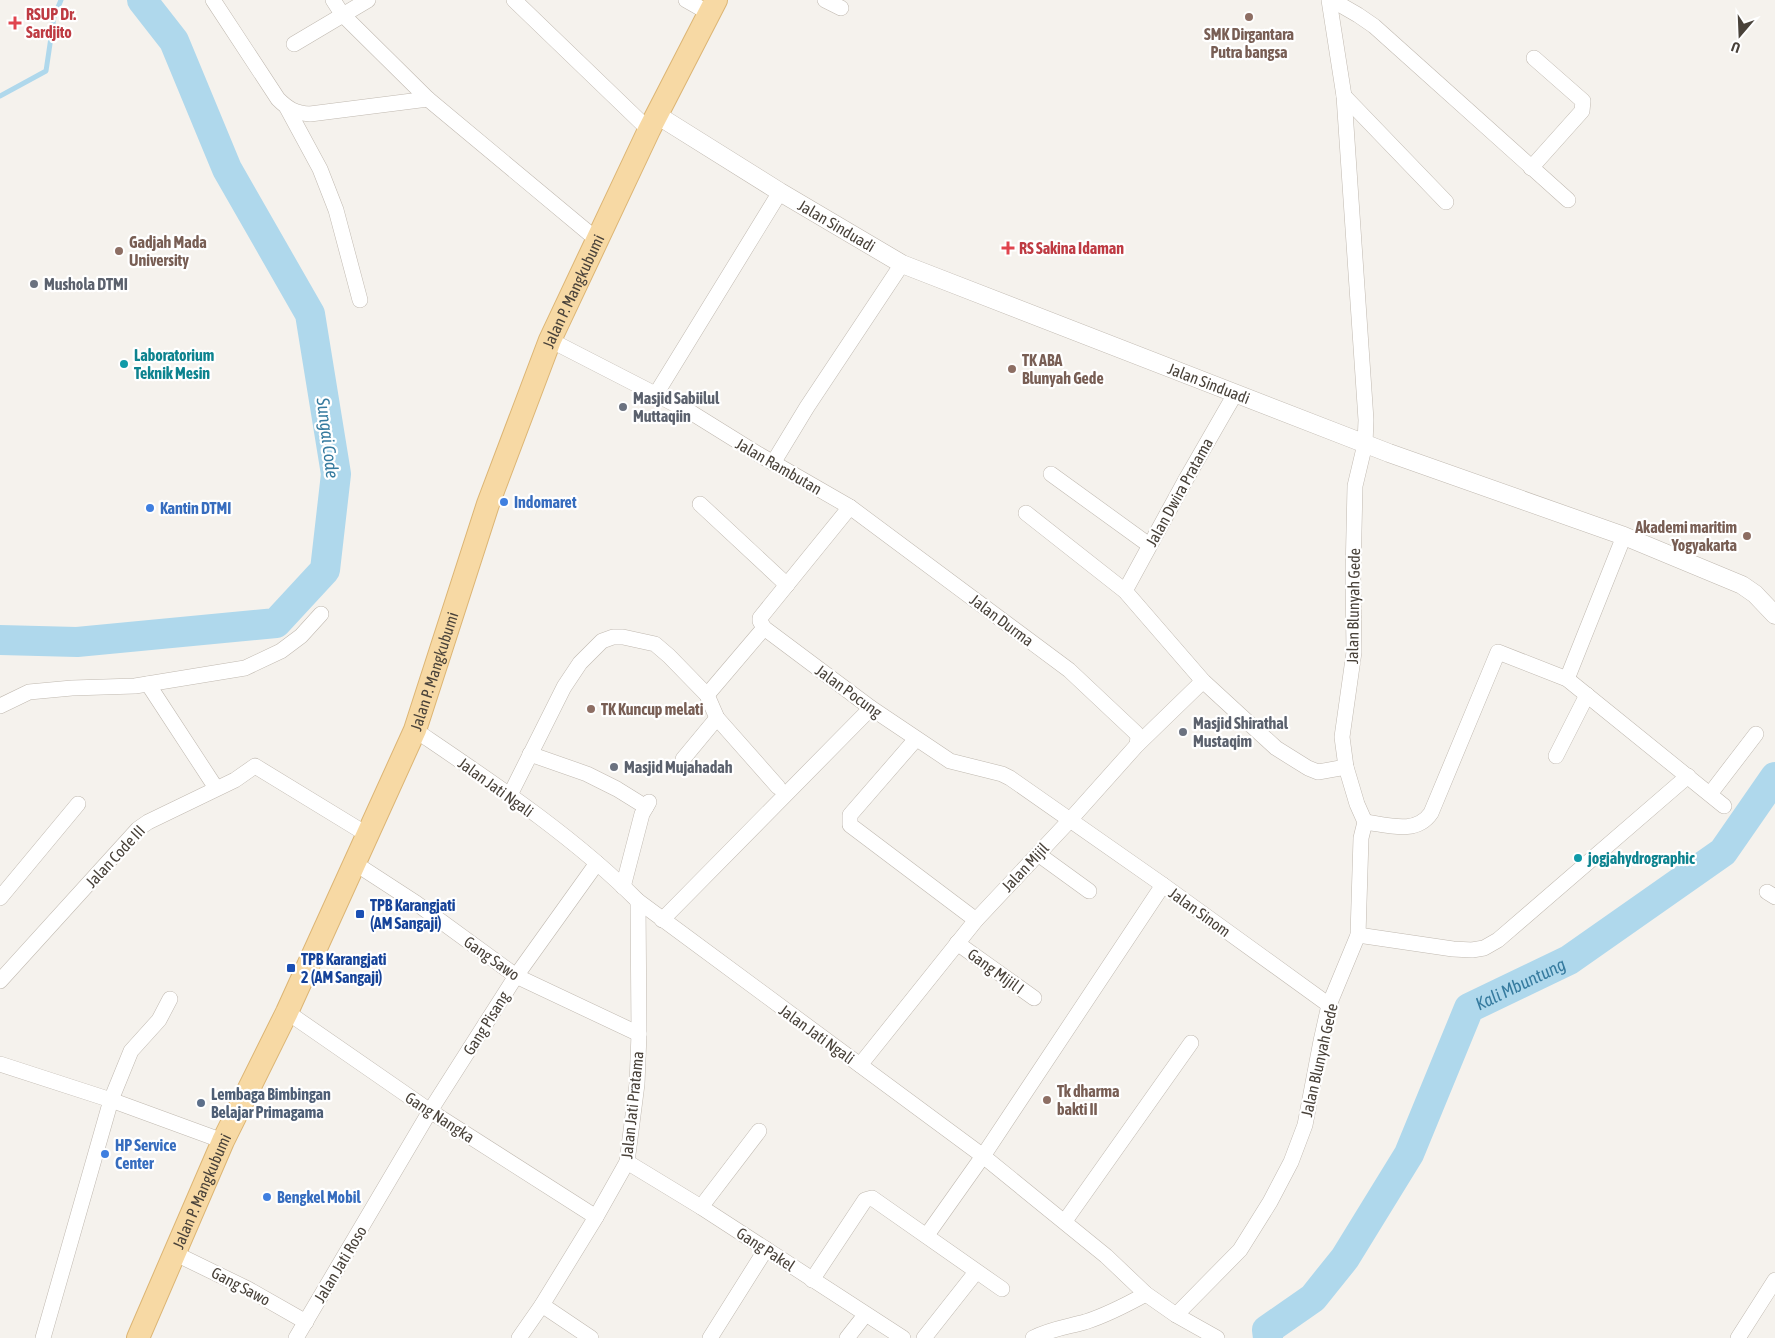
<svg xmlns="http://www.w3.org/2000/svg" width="1775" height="1338" font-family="'Asap Condensed',sans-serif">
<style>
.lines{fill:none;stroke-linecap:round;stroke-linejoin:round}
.stream{stroke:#afd8ec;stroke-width:5}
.river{stroke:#afd8ec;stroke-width:30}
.minor-casing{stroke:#c0b9b0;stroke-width:16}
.tertiary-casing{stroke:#c0b9b0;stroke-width:19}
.primary-casing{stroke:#dcb574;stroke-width:24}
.minor{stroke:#fff;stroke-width:15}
.tertiary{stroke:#fff;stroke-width:18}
.primary{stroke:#f7d9a4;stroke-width:22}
.education-dot{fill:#8d6e63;stroke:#fff;stroke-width:2}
.health-dot{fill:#e0444e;stroke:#fff;stroke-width:2}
.worship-dot{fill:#6b7280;stroke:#fff;stroke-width:2}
.culture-dot{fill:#0f9aa8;stroke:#fff;stroke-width:2}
.shop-dot{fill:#3f7fe0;stroke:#fff;stroke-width:2}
.transit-dot{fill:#1a4fb4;stroke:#fff;stroke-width:2}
.service-dot{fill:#5c6f8a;stroke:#fff;stroke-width:2}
.labels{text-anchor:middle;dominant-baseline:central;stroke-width:4.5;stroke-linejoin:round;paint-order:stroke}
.health-label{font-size:16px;font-weight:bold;fill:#be3a42;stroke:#fff;text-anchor:start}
.education-label{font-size:16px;font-weight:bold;fill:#785e54;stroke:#fff;text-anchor:start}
.street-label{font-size:16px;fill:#49423a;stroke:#fff}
.worship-label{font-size:16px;font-weight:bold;fill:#5b616d;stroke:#fff;text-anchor:start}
.culture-label{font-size:16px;font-weight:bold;fill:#0d838f;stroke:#fff;text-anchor:start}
.shop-label{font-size:16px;font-weight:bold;fill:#366cbe;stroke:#fff;text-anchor:start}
.transit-label{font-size:16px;font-weight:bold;fill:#164399;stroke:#fff;text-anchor:start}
.service-label{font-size:16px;font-weight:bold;fill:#4e5e75;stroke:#fff;text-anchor:start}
.water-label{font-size:18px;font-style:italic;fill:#367b9f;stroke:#fff}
</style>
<rect width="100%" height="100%" fill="#f5f2ed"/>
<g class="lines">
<polyline class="stream" points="0,96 46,71 54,17 61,0"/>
<g class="river">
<polyline points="0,640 77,642 276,623 325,570 336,474 310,314 227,169 174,41 142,0"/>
<path id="s1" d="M 1268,1338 L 1267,1330 L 1313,1298 L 1345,1258 L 1409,1154 L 1469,1008 L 1569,960 L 1723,852 L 1775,777"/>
</g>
<g class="minor-casing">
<g id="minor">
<path d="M 213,0 L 278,99 C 288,109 295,113 310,114 L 428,99"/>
<polyline points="333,0 342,14 428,99 596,239"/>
<polyline points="514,0 649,130"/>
<polyline points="686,0 709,13"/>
<polyline points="825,0 841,8"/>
<polyline points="1332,0 1358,15 1374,26 1568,200"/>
<polyline points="294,44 368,0"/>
<polyline points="1344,96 1446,202"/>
<polyline points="287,108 320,169 336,210 360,300"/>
<polyline points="1531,168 1582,111 1583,101 1534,58"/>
<polyline points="550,340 692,413 758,454 850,507 1069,670 1136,733 1138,737 1137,745"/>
<polyline points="656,394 780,192"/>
<polyline points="773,463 807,407 902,264"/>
<polyline points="1051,474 1149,545"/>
<polyline points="700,504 787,585"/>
<polyline points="850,507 760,618 760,621 764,628 871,708 950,761 1002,774 1010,778 1163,885 1329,1005"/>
<polyline points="1026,513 1125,591 1203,681 1276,748 1308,768 1318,772 1346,767"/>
<polyline points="1125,591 1185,481 1235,394"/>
<polyline points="1567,679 1624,536"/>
<polyline points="148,684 216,788"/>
<polyline points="707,695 764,628"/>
<polyline points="0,706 29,692 72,688 135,686 245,668 281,651 301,636 321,614"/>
<path d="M 415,730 C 493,783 572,835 638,901 L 983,1156 L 1106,1256 L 1146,1294 L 1176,1315 L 1217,1338"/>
<polyline points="916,739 850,815 850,825 976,920"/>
<polyline points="530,754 587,774 617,789 646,807"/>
<polyline points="1556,756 1587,695"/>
<polyline points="683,759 717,718"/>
<polyline points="1710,794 1756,734"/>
<polyline points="510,795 564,687 580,663 602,641 613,637 623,637 655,644 669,656 707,695 717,718 778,787"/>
<path d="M 1365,822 C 1388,825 1416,835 1431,813 L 1498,652 L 1567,679 L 1724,806"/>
<polyline points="1038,854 1089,891"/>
<polyline points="356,864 416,903 516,976 639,1034"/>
<polyline points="623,887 642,814 649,802"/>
<polyline points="1767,892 1775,897"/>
<polyline points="0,898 78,804"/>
<polyline points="662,920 871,708"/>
<polyline points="1358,935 1453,949 1472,950 1484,948 1498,940 1688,776"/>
<polyline points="957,943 1034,998"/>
<polyline points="0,981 138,829 148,822 235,780 255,766 368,835"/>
<polyline points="287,1012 430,1111 596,1217"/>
<polyline points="0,1064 111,1100 223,1141"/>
<polyline points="860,1065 976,920 1070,820 1137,745 1203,681"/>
<polyline points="627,1162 701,1207 903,1338"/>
<polyline points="701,1207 759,1131"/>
<polyline points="1065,1221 1191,1043"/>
<polyline points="927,1235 983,1156 1163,885"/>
<polyline points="174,1253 248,1289 306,1322"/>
<polyline points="812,1280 865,1200 872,1198 1002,1289"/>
<polyline points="542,1305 591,1338"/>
<polyline points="1176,1315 1240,1250 1270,1202 1291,1162 1305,1125 1321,1041 1329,1005 1358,935 1361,838 1365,822 1357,804 1346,767 1342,737 1354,652 1353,575 1355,486 1365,444 1366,420 1344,96 1329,0"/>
<polyline points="43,1338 111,1100 131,1051 159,1020 170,999"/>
<polyline points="296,1338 430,1111 516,976 597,863"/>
<polyline points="519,1338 542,1305 596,1217 627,1162 637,1084 639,1034 638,901"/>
<polyline points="710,1338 766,1249"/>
<polyline points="847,1338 865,1315"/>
<polyline points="924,1338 976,1272"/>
<path d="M 1033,1338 C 1050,1329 1067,1327 1085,1322 C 1107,1315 1126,1305 1146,1294"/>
<polyline points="1738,1338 1775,1280"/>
</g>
</g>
<g class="tertiary-casing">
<g id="tertiary">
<path id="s2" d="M 657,115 L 780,192 L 902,264 L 1389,453 L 1624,536 L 1742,585 L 1755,594 L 1775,615"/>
</g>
</g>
<g class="primary-casing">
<g id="primary">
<path id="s3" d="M 138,1338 L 223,1141 L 287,1012 L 415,730 L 488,504 L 550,340 L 649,130 L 716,0"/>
</g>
</g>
<use href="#minor" class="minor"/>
<use href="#tertiary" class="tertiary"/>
<use href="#primary" class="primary"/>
</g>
<g class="education-dot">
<circle cx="1249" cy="17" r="5"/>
<circle cx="119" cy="251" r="5"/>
<circle cx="1012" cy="369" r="5"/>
<circle cx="1747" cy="536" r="5"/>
<circle cx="591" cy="709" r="5"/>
<circle cx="1047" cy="1100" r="5"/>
</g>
<g class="health-dot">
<path d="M12.5 15.5h5v5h5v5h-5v5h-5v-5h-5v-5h5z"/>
<path d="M1005.5 240.5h5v5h5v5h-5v5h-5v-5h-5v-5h5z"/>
</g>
<g class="worship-dot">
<circle cx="34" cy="284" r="5"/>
<circle cx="623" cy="407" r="5"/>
<circle cx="1183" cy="732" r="5"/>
<circle cx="614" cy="767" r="5"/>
</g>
<g class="culture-dot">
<circle cx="124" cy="364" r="5"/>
<circle cx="1578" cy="858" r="5"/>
</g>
<g class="shop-dot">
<circle cx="504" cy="502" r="5"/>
<circle cx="150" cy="508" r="5"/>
<circle cx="105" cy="1154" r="5"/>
<circle cx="267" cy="1197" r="5"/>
</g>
<g class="transit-dot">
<rect x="355" y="909" width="10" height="10" rx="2.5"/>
<rect x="286" y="963" width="10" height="10" rx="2.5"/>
</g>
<circle class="service-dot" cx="201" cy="1103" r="5"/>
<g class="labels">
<g class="health-label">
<text x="26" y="14">RSUP Dr.<tspan x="26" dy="18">Sardjito</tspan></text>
<text x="1019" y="248">RS Sakina Idaman</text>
</g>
<g class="education-label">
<text x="1249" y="34" text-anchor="middle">SMK Dirgantara<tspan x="1249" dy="18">Putra bangsa</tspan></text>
<text x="129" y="242">Gadjah Mada<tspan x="129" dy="18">University</tspan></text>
<text x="1022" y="360">TK ABA<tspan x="1022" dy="18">Blunyah Gede</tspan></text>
<text x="1737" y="527" text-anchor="end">Akademi maritim<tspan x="1737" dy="18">Yogyakarta</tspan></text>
<text x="601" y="709">TK Kuncup melati</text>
<text x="1057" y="1091">Tk dharma<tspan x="1057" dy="18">bakti II</tspan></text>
</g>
<g class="street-label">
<text stroke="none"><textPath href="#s2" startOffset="211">Jalan Sinduadi</textPath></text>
<text stroke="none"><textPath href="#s3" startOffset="1135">Jalan P. Mangkubumi</textPath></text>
<text stroke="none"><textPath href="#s2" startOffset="616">Jalan Sinduadi</textPath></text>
<text transform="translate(779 466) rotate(30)">Jalan Rambutan</text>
<text transform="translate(1179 492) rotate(-61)">Jalan Dwira Pratama</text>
<text transform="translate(1353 606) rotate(-89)">Jalan Blunyah Gede</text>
<text transform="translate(1002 620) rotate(37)">Jalan Durma</text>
<text stroke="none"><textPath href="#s3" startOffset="730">Jalan P. Mangkubumi</textPath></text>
<text transform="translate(849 691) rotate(36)">Jalan Pocung</text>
<text transform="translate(496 787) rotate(36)">Jalan Jati Ngali</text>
<text transform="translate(115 856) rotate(-47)">Jalan Code III</text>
<text transform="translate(1025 867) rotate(-47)">Jalan Mijil</text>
<text transform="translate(1200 912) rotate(36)">Jalan Sinom</text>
<text transform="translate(492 958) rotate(35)">Gang Sawo</text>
<text transform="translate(996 971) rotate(36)">Gang Mijil I</text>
<text transform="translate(486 1023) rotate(-58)">Gang Pisang</text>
<text transform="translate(817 1034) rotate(36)">Jalan Jati Ngali</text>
<text transform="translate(1319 1060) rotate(-77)">Jalan Blunyah Gede</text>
<text transform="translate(632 1105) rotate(-84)">Jalan Jati Pratama</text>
<text transform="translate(440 1117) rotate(33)">Gang Nangka</text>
<text stroke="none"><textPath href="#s3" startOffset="160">Jalan P. Mangkubumi</textPath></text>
<text transform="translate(766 1249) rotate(33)">Gang Pakel</text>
<text transform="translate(340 1264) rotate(-59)">Jalan Jati Roso</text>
<text transform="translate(241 1286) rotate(28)">Gang Sawo</text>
</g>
<g class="worship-label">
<text x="44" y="284">Mushola DTMI</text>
<text x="633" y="398">Masjid Sabiilul<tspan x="633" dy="18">Muttaqiin</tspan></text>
<text x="1193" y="723">Masjid Shirathal<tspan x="1193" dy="18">Mustaqim</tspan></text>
<text x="624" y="767">Masjid Mujahadah</text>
</g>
<g class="culture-label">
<text x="134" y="355">Laboratorium<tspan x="134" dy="18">Teknik Mesin</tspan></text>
<text x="1588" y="858">jogjahydrographic</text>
</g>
<g class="shop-label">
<text x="514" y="502">Indomaret</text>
<text x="160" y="508">Kantin DTMI</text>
<text x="115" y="1145">HP Service<tspan x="115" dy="18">Center</tspan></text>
<text x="277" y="1197">Bengkel Mobil</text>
</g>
<g class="transit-label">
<text x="370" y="905">TPB Karangjati<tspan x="370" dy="18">(AM Sangaji)</tspan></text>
<text x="301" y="959">TPB Karangjati<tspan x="301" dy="18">2 (AM Sangaji)</tspan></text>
</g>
<g class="service-label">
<text x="211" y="1094">Lembaga Bimbingan<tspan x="211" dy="18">Belajar Primagama</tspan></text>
</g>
<g class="water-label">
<text transform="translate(328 438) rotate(83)">Sungai Code</text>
<text stroke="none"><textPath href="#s1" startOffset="452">Kali Mbuntung</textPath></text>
</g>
</g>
<g transform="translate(1740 35) rotate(199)" stroke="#ffffff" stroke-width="4" paint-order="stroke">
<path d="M0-4L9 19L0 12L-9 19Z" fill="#49423a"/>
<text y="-8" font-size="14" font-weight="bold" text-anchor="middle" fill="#49423a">U</text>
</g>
</svg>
